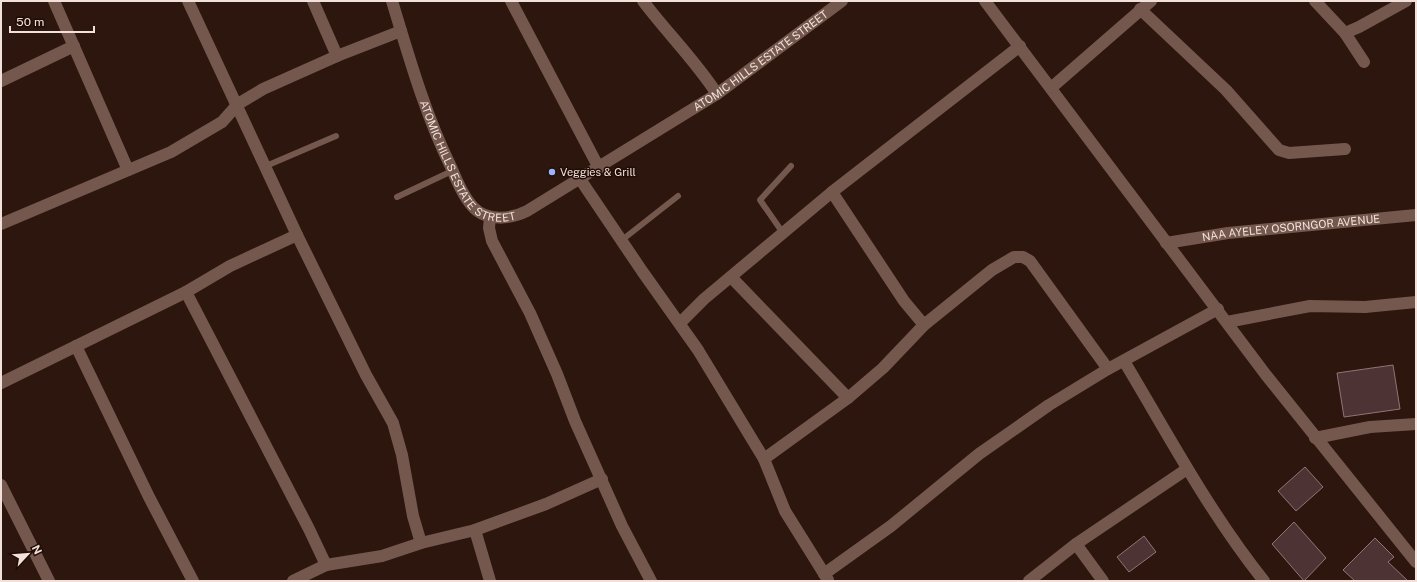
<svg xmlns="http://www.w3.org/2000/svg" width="1417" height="582" font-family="'Public Sans',sans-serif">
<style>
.building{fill:#4e3335;stroke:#937375}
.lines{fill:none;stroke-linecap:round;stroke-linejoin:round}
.lane{stroke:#74584e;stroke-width:6}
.street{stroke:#74584e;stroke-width:12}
.secondary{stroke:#74584e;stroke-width:12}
.poi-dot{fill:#99b5fd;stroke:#220d05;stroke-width:1.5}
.labels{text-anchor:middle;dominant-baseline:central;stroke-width:3;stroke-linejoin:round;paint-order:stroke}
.street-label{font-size:11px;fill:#f2e1db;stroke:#220d05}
.poi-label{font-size:11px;fill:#f2e1db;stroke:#220d05;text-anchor:start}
</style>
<rect width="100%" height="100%" fill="#2c160d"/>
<g class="building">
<polygon points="1393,365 1400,409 1344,417 1337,373"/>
<polygon points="1305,467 1323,487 1296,511 1278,491"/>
<polygon points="1294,522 1326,558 1304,581 1272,544"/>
<polygon points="1144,536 1156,552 1129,572 1117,557"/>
<polygon points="1375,538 1394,557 1388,562 1408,581 1355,581 1343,570"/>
</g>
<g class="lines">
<g class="lane">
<polyline points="266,166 336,136"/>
<polyline points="397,197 452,171"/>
<polyline points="783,233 760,200 791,166"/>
<polyline points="622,240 678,196"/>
</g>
<g class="street">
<polyline points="54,1 128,170"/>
<polyline points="188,1 297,235 366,375 393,423 402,455 413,516 421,543"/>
<polyline points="313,1 337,56"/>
<polyline points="511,1 599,168"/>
<path d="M 643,1 C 667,33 695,60 717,94"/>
<polyline points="985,1 1266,375 1416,562"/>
<polyline points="1315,1 1345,33 1364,62"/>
<polyline points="1140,9 1226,90 1279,150 1289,153 1345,149"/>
<polyline points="1345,33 1359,27 1406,1"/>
<polyline points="1,81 74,46"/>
<polyline points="1051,88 1151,1"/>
<polyline points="580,179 642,271 698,350 764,459 785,511 828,580"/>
<polyline points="832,192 904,301 924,325"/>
<polyline points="490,217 489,228 492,241 530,313 557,374 575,421 622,526 651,581"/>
<polyline points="1,224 171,152 222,122 238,104 263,89 337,56 401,31"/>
<path id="s1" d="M 1166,243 L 1228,233 L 1416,215"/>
<polyline points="731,277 848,398"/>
<polyline points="186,292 309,529 326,565"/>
<polyline points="1227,322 1310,306 1365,307 1416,302"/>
<polyline points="680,323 704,299 832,192 1020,46"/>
<polyline points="76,346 149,497 193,581"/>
<path d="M 1124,361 C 1169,436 1209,512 1264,581"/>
<polyline points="1,383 186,292 230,266 297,235"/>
<polyline points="1315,438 1370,427 1416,424"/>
<polyline points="764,459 848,398 883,368 924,325 992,270 1014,257 1023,257 1030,261 1108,369"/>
<polyline points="1,485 49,581"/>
<polyline points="475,530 490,581"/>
<polyline points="1076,544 1103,581"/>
<polyline points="824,574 891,526 979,454 1049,405 1108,369 1218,309"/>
<polyline points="293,581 326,565 382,556 421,543 475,530 546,504 602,479"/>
<polyline points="1029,581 1076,544 1187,469"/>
</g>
<path class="secondary" id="s2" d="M 392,1 C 409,57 425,114 451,167 C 457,181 463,196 473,207 C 487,222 511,219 527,211 L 717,94 L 842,1"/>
</g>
<circle class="poi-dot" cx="552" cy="172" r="4"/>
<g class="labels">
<g class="street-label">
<text stroke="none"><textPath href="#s2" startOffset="558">ATOMIC HILLS ESTATE STREET</textPath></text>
<text stroke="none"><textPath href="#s2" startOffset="186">ATOMIC HILLS ESTATE STREET</textPath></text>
<text stroke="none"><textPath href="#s1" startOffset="126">NAA AYELEY OSORNGOR AVENUE</textPath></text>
</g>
<g class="poi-label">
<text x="560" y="172">Veggies &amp; Grill</text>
</g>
</g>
<rect width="1417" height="582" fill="none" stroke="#f2e1db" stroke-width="4"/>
<g transform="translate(28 554) rotate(64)" stroke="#220d05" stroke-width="3" paint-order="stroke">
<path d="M0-3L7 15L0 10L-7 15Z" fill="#f2e1db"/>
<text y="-6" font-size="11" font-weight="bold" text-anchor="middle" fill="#f2e1db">N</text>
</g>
<path d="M10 26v6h84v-6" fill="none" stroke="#f2e1db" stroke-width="2"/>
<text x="16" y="26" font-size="12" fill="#f2e1db" stroke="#220d05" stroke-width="3" paint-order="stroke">50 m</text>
</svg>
